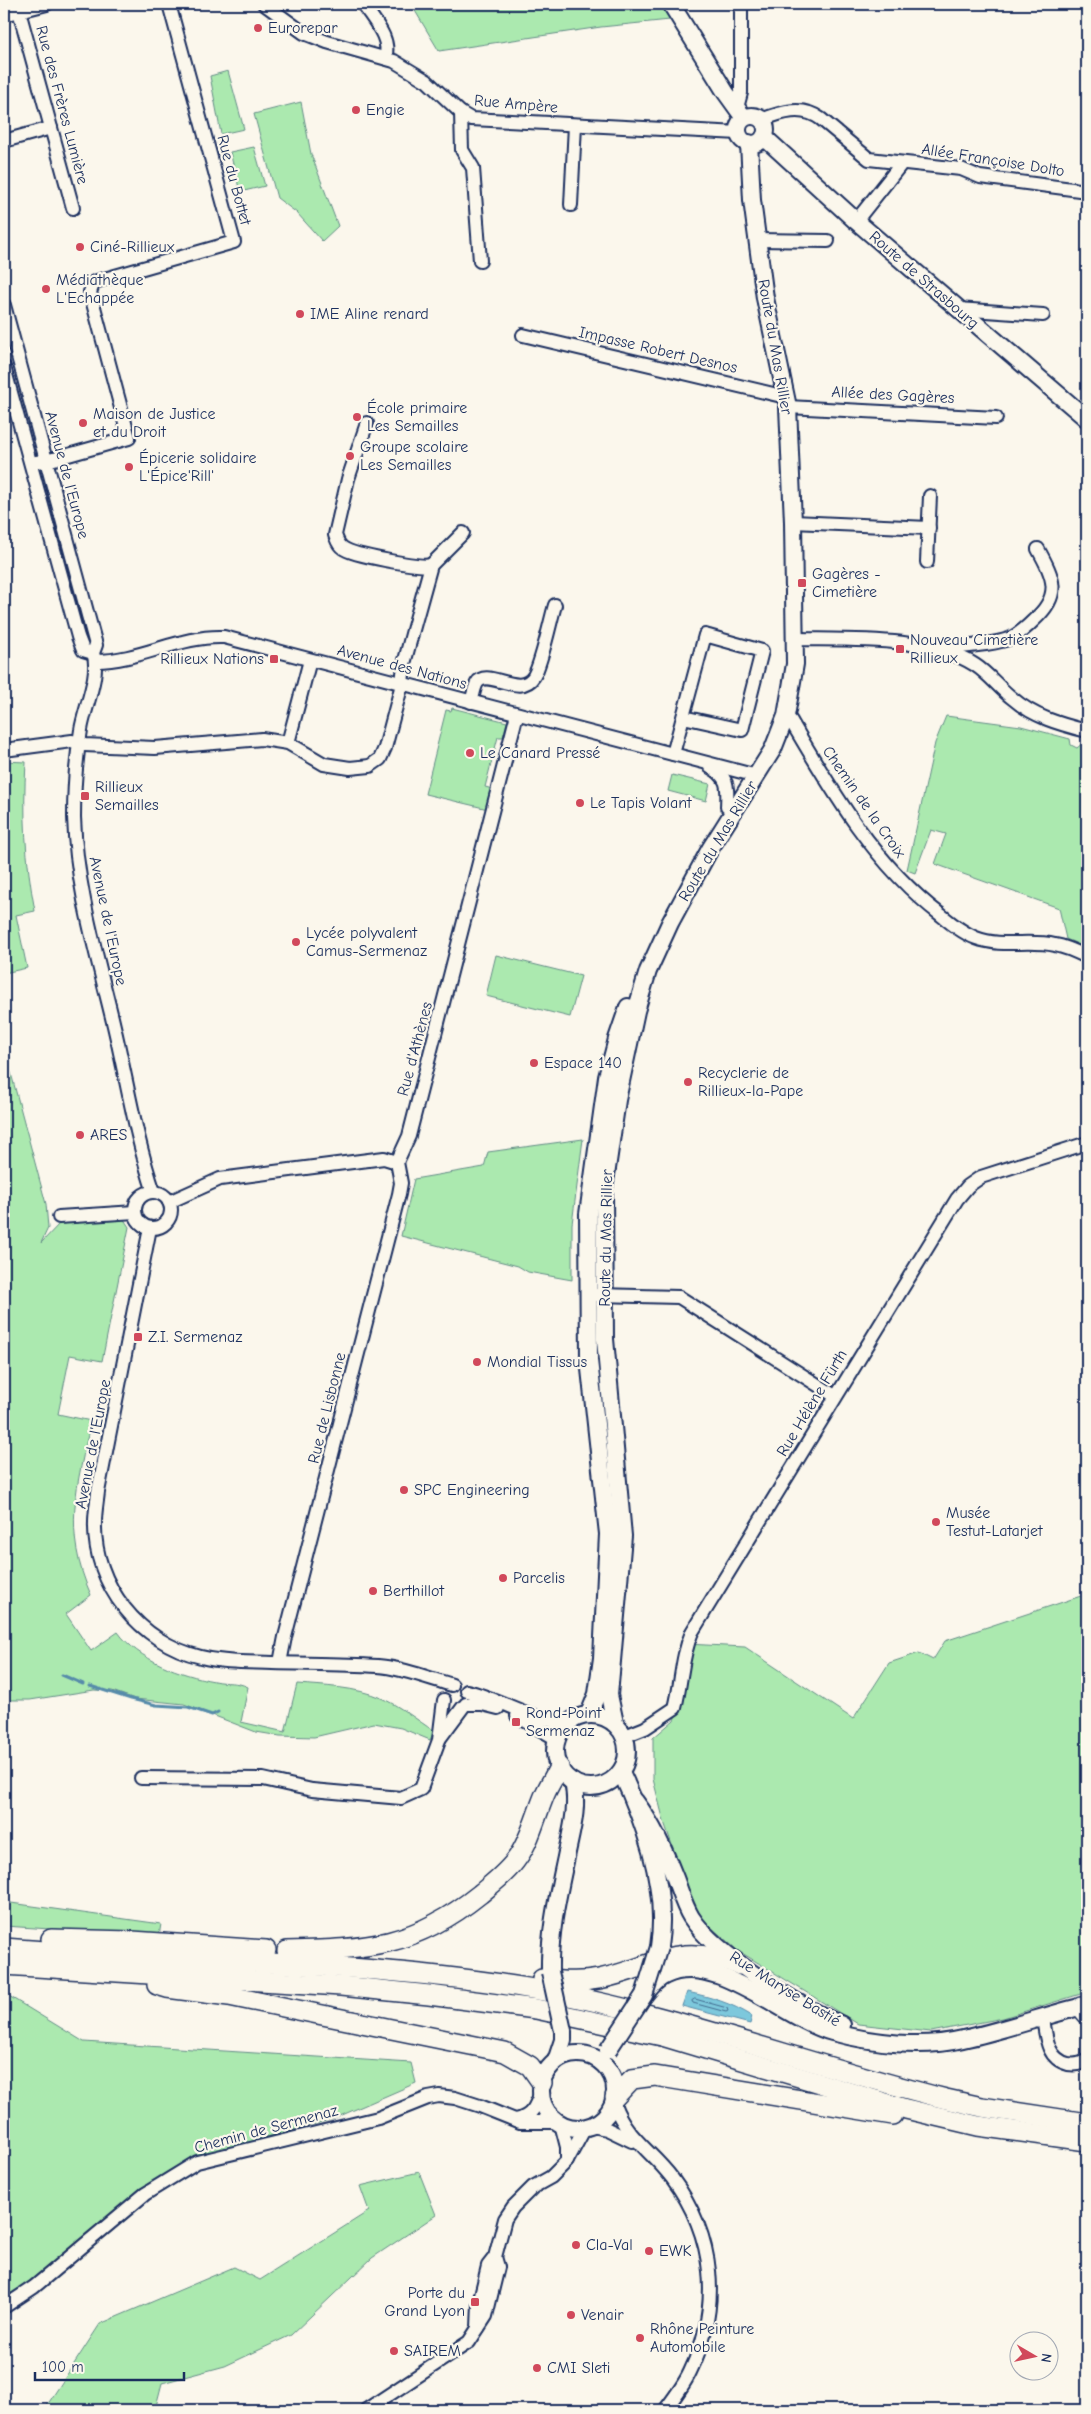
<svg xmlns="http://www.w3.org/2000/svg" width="1091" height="2414" font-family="'Comic Neue',sans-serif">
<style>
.green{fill:#abe9af;stroke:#638c86}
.water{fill:#7dc8dc;stroke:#568baa}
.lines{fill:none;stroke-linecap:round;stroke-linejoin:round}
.shore{stroke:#426c90;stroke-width:1}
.stream{stroke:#568baa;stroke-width:3}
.minor-casing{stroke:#1b2f5e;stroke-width:16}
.major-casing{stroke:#1b2f5e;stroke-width:20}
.highway-casing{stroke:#1b2f5e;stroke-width:22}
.minor{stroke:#fbf7ec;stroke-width:12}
.major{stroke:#fbf7ec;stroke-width:16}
.highway{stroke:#fbf7ec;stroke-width:19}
.major-bridge-casing{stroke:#1b2f5e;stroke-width:20;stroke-linecap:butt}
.major-bridge{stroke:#fbf7ec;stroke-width:16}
.poi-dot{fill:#d1495b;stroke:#fbf7ec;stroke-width:2}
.labels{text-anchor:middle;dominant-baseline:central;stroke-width:4.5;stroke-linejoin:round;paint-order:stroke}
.poi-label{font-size:16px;fill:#1b2f5e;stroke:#fbf7ec;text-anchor:start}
.street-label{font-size:16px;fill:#1b2f5e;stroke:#fbf7ec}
</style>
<rect width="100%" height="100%" fill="#fbf7ec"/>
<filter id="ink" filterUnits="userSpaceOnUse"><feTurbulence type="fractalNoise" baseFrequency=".02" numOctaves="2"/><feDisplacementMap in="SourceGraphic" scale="10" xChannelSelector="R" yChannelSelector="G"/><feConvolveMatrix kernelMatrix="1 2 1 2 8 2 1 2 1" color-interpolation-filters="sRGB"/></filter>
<g filter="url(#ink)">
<g class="green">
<polygon points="411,4 663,4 670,20 601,27 439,51"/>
<polygon points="228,71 244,129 221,134 210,76"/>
<polygon points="301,102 311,154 338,226 322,241 297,213 277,198 254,114"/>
<polygon points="254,147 265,186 240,192 230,152"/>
<polygon points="452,708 507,722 503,737 498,737 485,787 493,789 488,809 425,794 446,710 451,711"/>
<polygon points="946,716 1021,726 1070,739 1071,745 1077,748 1084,742 1087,743 1087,948 1066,939 1059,908 935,864 946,834 931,830 915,873 907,870 935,743"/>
<path d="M 4,761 L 26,762 C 23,814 25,859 35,911 L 16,915 L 27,968 L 4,973 Z"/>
<polygon points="672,775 710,784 706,801 668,791"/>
<polygon points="496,955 581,976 570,1017 486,996"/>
<path d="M 4,1047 L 46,1204 L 48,1228 L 41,1243 L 60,1223 L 123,1218 L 129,1227 L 102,1361 L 70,1355 L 58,1414 L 91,1421 C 77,1486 62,1530 91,1595 L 66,1614 L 91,1651 L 118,1632 C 138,1660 181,1675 214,1681 C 227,1684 236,1681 248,1687 L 241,1722 L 285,1732 L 297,1684 C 324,1686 356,1687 381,1698 C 400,1706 417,1720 434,1731 L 430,1740 L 401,1728 L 374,1723 L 314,1737 L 280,1736 L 256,1732 L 184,1704 L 135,1699 L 112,1691 L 94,1690 L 30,1700 L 4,1700 Z"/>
<polygon points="583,1139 572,1224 572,1280 528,1272 518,1266 401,1236 414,1179 484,1167 488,1152"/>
<polygon points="1087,1594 1087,1992 1003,2018 931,2032 858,2024 737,1950 702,1919 684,1879 664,1822 653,1779 653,1738 674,1720 682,1701 686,1644 745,1647 853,1719 889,1663 919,1653 933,1660 945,1641"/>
<polygon points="4,1902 161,1924 159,1936 4,1926"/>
<polygon points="4,1993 84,2042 411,2063 416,2083 333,2119 201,2155 167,2172 102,2221 38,2277 4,2298"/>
<polygon points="419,2172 436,2215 372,2258 291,2335 225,2366 162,2383 155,2410 44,2410 100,2324 234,2267 260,2280 369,2211 360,2186"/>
</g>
<path class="water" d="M 687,1992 C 711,1997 731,2003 752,2016 L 750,2024 L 682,2006 Z"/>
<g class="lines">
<polygon class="shore" points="695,1999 727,2008 728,2011 726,2012 693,2003 692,2001"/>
<g class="stream">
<polyline points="62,1675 83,1684"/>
<polyline points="90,1686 131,1699 156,1705 188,1707 212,1715 218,1712"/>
</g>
<g class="minor-casing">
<g id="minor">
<polyline points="264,4 304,33 327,42 394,61 427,81 461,113 471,119 739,133"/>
<path d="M 363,4 C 373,20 392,39 385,58"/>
<polyline points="19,11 73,208"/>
<polyline points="4,15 47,4"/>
<polyline points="737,108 741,93 741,4"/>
<polyline points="461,113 462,150 473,168 480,261"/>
<path d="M 761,120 C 782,112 802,105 821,119 L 869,159 L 961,169 L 980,177 L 1087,191"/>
<polyline points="4,141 51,128"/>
<polyline points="571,205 575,125"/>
<polyline points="856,221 902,163"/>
<polyline points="757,240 828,241"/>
<path d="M 4,305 L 96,645 L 93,653 C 101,673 84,709 81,730 C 76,759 74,789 74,817 C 76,888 98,958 114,1026 C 127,1081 136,1139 154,1192"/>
<polyline points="958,309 1043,315"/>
<polyline points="523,335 786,397"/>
<polyline points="4,367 78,637 83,650 93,653"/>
<polyline points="788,407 996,418"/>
<path d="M 367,423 L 348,479 L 335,535 C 337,540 338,545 343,548 C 352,555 420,568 431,565"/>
<polyline points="31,463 54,459 129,438 90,292 94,282 234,242 169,4"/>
<polyline points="793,522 929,528"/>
<polyline points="927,562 930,496"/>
<path d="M 796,639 C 849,640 930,636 975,665 C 989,674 999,688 1012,698 C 1034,717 1059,724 1087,731"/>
<path d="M 940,649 C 958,647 998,645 1013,637 C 1020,633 1028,626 1034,620 C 1062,595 1054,578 1038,549"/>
<path d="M 96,661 C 140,661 180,635 224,637 L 757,776"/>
<path d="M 471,702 C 473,697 474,688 477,683 C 487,667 520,699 534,676 C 542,662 550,622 555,605"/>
<path d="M 786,716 L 791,721 C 832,791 875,865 941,915 C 952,924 963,933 976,938 C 1002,948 1029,939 1055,945 C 1067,947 1077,952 1087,957"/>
<polyline points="288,743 310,660"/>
<polyline points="4,750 72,741 84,745 155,748 262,739 288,743 324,764 350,768 370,766 380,759 385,748 402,684 404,664 413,630 431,565 463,533"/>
<polyline points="673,754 705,635 762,651 742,730 683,717"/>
<path d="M 710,767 C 729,777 728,787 727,807"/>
<circle cx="153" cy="1210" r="18"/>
<polyline points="169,1202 220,1179 384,1158 397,1162 409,1136 517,714"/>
<polyline points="59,1217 135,1212"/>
<path d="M 150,1228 L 98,1492 C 97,1502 95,1512 95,1522 C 93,1585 140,1643 201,1657 C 224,1663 249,1662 273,1663 C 308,1664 343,1664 378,1666 C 403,1668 428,1678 452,1685"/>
<polyline points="597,1295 679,1297 835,1396"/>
<polyline points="280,1663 285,1637 399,1194 401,1183 397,1162"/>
<path d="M 467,1691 C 501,1699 532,1720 567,1724"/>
<polyline points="466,1704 482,1704 498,1708"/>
<polyline points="517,1716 557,1739"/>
<path d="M 625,1736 L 645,1728 L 675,1708 C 682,1681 681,1658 692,1632 L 957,1199 L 968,1186 L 981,1177 L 1087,1143"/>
<polyline points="440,1738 463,1707"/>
<polyline points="141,1778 263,1779 312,1790 401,1798 421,1789 439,1740 444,1700"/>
<path d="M 1043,2018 C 1046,2037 1047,2059 1068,2064 C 1075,2065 1082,2064 1087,2060"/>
<path d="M 614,2104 C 627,2139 651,2150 672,2178 C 715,2236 722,2306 690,2372 C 684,2385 674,2398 665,2410"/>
<path d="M 516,2120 C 532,2117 536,2106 541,2092"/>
<polyline points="561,2124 567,2147 567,2161"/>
<polyline points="592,2126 607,2129 632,2141"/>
<polyline points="4,2307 34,2287 145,2194 197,2162 378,2118 428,2098 439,2096 455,2098 480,2106 520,2122 557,2122"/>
<polyline points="478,2328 479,2303 488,2266 495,2257 505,2219 513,2207 533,2187 551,2177 567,2161 585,2128"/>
<polyline points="366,2410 469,2342 486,2316 498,2267 495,2257"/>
</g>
</g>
<g class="major-casing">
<g id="major">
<polyline points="671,4 726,93 744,118"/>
<circle cx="752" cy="130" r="14"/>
<polyline points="764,137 856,221 1087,419"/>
<polyline points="589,1714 597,1694 602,1658 608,1534 589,1360 588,1214 607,1077 617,1039 628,1007"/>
<circle cx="591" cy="1751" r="36"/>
<polyline points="615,1723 609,1695 623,1536 605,1339 604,1189 617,1100 636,1011 648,971 670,923 710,849 773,749 786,716 795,664 793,522 788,407 765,298 752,200 749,143"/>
<path d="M 621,1772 C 645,1823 668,1890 659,1947"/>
<path d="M 635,1801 C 653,1825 664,1850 675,1878 C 680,1891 684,1906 691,1917 C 715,1955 800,2007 842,2025"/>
<path d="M 550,1972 C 549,1933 558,1895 566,1857 C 571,1832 579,1807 573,1782"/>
<path d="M 644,1995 C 650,1988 656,1979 666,1975 C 715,1951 783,2018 832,2032 C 872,2043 922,2049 963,2039 C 1005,2030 1046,2015 1087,2005"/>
<circle cx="578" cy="2091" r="37"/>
<polyline points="556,2061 563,2040 563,2031"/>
</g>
</g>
<g class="highway-casing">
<g id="highway">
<polyline points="51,1939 132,1941 266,1950"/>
<path d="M 4,1948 C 178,1962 354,1960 527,1988 C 670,2012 805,2064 946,2099 L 982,2107 L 1087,2123"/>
<path d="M 287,1951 C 368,1949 414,1947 480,1894 C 493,1883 508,1872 518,1857 C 531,1838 536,1815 545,1794 C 549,1785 555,1776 559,1767"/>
<polyline points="4,1965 341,1986 429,1995 536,2009 662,2036 906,2109 978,2126 1087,2141"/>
<path d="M 542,1979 C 561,1981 579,1983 599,1979 C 658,1967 675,1940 739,1965"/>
<polyline points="157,1985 167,1988 229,1996 505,2052 530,2066 542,2083"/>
<polyline points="1081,2007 1087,2014"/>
<polyline points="615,2097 632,2079 655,2076 893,2115"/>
</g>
</g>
<use href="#minor" class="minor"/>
<use href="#major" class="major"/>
<use href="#highway" class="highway"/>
<g class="major-bridge-casing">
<g id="major-bridge">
<polyline points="550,1972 563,2031"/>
<polyline points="608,2050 644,1995 659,1947"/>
</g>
</g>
<use href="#major-bridge" class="major-bridge"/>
</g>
</g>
<g class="poi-dot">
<circle cx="258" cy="28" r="5"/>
<circle cx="356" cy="110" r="5"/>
<circle cx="80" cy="247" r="5"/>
<circle cx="46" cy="289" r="5"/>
<circle cx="300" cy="314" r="5"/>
<circle cx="357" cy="417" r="5"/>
<circle cx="83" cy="423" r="5"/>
<circle cx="350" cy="456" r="5"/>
<circle cx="129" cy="467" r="5"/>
<rect x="797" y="578" width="10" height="10" rx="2.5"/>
<rect x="895" y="644" width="10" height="10" rx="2.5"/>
<rect x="269" y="654" width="10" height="10" rx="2.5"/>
<circle cx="470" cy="753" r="5"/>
<rect x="80" y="791" width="10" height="10" rx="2.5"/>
<circle cx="580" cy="803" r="5"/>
<circle cx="296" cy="942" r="5"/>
<circle cx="534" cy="1063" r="5"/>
<circle cx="688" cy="1082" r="5"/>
<circle cx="80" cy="1135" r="5"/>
<rect x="133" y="1332" width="10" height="10" rx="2.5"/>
<circle cx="477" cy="1362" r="5"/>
<circle cx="404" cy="1490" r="5"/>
<circle cx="936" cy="1522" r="5"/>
<circle cx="503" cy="1578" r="5"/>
<circle cx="373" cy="1591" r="5"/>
<rect x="511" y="1717" width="10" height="10" rx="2.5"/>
<circle cx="576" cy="2245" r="5"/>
<circle cx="649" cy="2251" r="5"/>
<rect x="470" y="2297" width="10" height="10" rx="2.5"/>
<circle cx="571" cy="2315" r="5"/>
<circle cx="640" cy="2338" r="5"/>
<circle cx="394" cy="2351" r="5"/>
<circle cx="537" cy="2368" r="5"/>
</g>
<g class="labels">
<g class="poi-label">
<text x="268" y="28">Eurorepar</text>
<text x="366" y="110">Engie</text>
<text x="90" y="247">Ciné-Rillieux</text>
<text x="56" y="280">Médiathèque<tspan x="56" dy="18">L'Echappée</tspan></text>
<text x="310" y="314">IME Aline renard</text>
<text x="367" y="408">École primaire<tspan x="367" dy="18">Les Semailles</tspan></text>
<text x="93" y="414">Maison de Justice<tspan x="93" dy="18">et du Droit</tspan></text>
<text x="360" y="447">Groupe scolaire<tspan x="360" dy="18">Les Semailles</tspan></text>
<text x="139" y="458">Épicerie solidaire<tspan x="139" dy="18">L'Épice'Rill'</tspan></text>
<text x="812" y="574">Gagères -<tspan x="812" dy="18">Cimetière</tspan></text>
<text x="910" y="640">Nouveau Cimetière<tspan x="910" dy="18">Rillieux</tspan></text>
<text x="264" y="659" text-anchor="end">Rillieux Nations</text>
<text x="480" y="753">Le Canard Pressé</text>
<text x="95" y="787">Rillieux<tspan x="95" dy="18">Semailles</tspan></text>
<text x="590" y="803">Le Tapis Volant</text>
<text x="306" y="933">Lycée polyvalent<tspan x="306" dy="18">Camus-Sermenaz</tspan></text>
<text x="544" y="1063">Espace 140</text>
<text x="698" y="1073">Recyclerie de<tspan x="698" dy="18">Rillieux-la-Pape</tspan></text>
<text x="90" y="1135">ARES</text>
<text x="148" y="1337">Z.I. Sermenaz</text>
<text x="487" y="1362">Mondial Tissus</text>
<text x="414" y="1490">SPC Engineering</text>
<text x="946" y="1513">Musée<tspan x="946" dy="18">Testut-Latarjet</tspan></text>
<text x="513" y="1578">Parcelis</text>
<text x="383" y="1591">Berthillot</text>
<text x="526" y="1713">Rond-Point<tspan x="526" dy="18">Sermenaz</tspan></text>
<text x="586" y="2245">Cla-Val</text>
<text x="659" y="2251">EWK</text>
<text x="465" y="2293" text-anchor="end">Porte du<tspan x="465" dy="18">Grand Lyon</tspan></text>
<text x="581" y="2315">Venair</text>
<text x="650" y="2329">Rhône Peinture<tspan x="650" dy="18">Automobile</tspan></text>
<text x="404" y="2351">SAIREM</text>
<text x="547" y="2368">CMI Sleti</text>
</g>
<g class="street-label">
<text transform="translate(516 104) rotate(5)">Rue Ampère</text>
<text transform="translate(62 105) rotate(75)">Rue des Frères Lumière</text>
<text transform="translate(993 160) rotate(9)">Allée Françoise Dolto</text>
<text transform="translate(234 180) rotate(75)">Rue du Bottet</text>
<text transform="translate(924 280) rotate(41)">Route de Strasbourg</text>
<text transform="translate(775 347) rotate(80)">Route du Mas Rillier</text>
<text transform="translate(658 350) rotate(13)">Impasse Robert Desnos</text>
<text transform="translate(893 395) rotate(3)">Allée des Gagères</text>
<text transform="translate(67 475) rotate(75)">Avenue de l'Europe</text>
<text transform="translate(402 667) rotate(15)">Avenue des Nations</text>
<text transform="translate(864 802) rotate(55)">Chemin de la Croix</text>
<text transform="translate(718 841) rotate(-59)">Route du Mas Rillier</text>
<text transform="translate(108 921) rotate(78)">Avenue de l'Europe</text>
<text transform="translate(415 1049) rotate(-75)">Rue d'Athènes</text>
<text transform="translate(606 1238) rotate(-89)">Route du Mas Rillier</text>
<text transform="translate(812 1403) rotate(-59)">Rue Hélène Fürth</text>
<text transform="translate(327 1408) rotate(-76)">Rue de Lisbonne</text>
<text transform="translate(93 1444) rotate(-79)">Avenue de l'Europe</text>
<text transform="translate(785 1989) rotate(32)">Rue Maryse Bastié</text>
<text transform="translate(266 2129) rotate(-15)">Chemin de Sermenaz</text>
</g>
</g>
<rect width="1091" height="2414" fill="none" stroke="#fbf7ec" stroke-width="20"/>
<rect x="10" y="10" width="1071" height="2394" fill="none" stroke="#1b2f5e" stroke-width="2" filter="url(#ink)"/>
<g transform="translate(1034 2356) rotate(99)"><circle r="24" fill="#fbf7ec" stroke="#a1a7b3"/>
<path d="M0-4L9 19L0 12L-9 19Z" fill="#d1495b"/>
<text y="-8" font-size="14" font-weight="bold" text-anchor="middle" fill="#1b2f5e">N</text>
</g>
<path d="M35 2372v8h149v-8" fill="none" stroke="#1b2f5e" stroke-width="2.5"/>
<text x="42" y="2372" font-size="15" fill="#1b2f5e" stroke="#fbf7ec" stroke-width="4" paint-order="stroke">100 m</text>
</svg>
